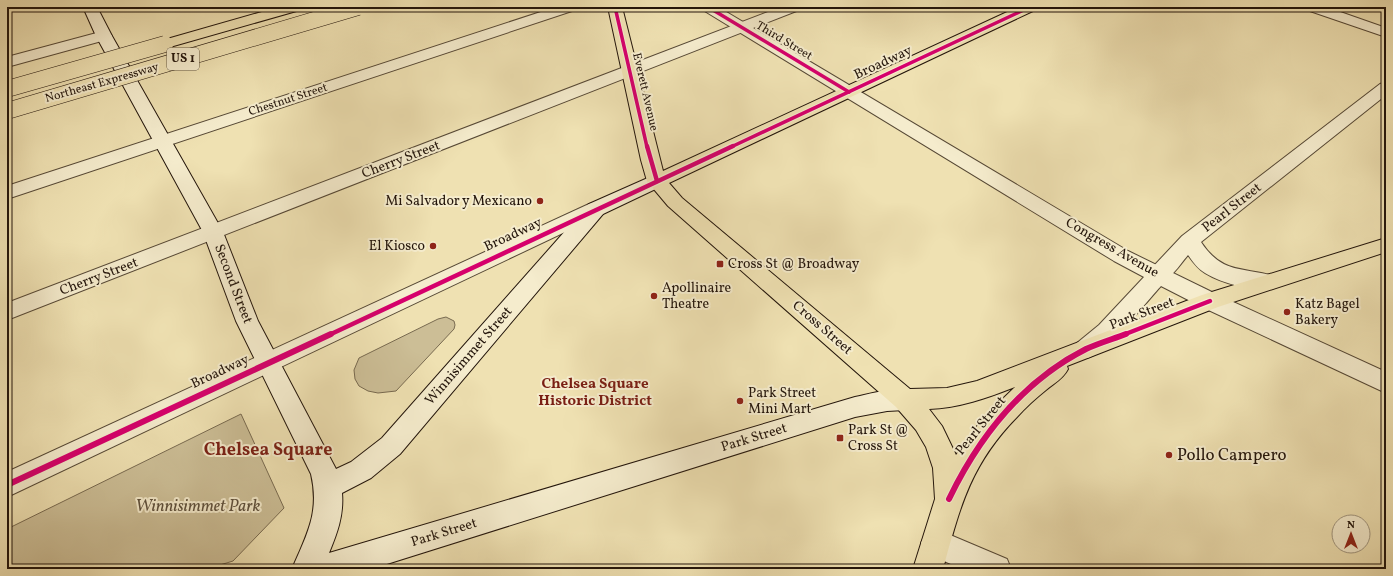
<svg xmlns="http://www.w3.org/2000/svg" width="1393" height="576" font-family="Vollkorn,serif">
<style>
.green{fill:#ccbe96;stroke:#786a50}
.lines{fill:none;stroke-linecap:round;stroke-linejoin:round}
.minor-casing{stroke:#564835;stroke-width:2}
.tertiary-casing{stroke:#564835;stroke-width:2}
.secondary-casing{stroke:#23150b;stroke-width:2}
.primary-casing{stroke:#23150b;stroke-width:2}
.motorway-casing{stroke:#23150b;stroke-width:2}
.minor{fill:#f5eccd;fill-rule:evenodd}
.tertiary{fill:#f5eccd;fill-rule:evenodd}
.secondary{fill:#f5eccd;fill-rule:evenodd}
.primary{fill:#efe1b2;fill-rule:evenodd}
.motorway{fill:#efe1b2;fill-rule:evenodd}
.motorway-bridge-casing{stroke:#23150b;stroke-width:17;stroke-linecap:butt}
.motorway-bridge{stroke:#efe1b2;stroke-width:16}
.cycleway-far2-casing{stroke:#f5eccd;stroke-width:5.5}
.cycleway-far1-casing{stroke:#f5eccd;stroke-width:7}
.cycleway-casing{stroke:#f5eccd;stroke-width:8}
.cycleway-far2{stroke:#d6006c;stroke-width:3.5}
.cycleway-far1{stroke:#d6006c;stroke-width:4.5}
.cycleway{stroke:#d6006c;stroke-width:6}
.poi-dot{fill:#8f2418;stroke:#f5eccd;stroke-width:1.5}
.labels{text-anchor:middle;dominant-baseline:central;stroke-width:4;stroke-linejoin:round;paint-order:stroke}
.far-street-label{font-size:12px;fill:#23150b;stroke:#f5eccd}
.shield{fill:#f5eccd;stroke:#625645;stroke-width:1}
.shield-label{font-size:13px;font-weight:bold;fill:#23150b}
.street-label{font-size:14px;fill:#23150b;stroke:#f5eccd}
.poi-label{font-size:14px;fill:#23150b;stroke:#f5eccd;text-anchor:start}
.neighbourhood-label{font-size:15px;font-weight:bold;fill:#7a1f14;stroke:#f5eccd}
.near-poi-label{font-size:17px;fill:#23150b;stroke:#f5eccd;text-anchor:start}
.near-park-label{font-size:17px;font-style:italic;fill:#5e503c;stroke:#f5eccd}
.near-neighbourhood-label{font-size:18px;font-weight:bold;fill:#7a1f14;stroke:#f5eccd}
</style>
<rect width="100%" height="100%" fill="#efe1b2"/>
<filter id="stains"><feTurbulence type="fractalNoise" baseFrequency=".005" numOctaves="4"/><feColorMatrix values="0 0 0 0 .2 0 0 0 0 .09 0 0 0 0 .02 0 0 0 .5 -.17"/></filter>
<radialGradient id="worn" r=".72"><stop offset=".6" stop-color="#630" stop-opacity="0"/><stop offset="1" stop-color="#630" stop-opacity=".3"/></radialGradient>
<g class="green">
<polygon points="446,317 454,321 455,325 454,329 396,391 378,393 368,391 359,386 355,379 354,370 359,358 438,319"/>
<polygon points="241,414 284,508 233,561 207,569 7,569 7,529"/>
</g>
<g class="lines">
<g class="minor-casing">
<g id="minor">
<polygon points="556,7 577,7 575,10 7,199 7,186"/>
<polygon points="781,7 801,7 799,10 7,320 7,303"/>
<polygon points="104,31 109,33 112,36 109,39 7,67 7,57"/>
<path d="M 1386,82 L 1386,95 L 1201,242 C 1222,274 1242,267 1274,276 L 1277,282 L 1274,288 C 1256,293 1221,283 1205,273 C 1198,269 1193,262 1188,255 C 1177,268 1168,286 1150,280 L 1147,275 L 1150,270 L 1182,236 L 1380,84 Z"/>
<polygon points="936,529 1007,559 1011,569 962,569 926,553 921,543 926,533"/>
</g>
</g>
<g class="tertiary-casing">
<g id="tertiary">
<path d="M 701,7 L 718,7 L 1128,251 L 1218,295 L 1386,372 L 1386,393 L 1202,307 L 1161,286 C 1148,300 1103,357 1086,358 C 1083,358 1079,356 1077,355 L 1073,349 L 1077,343 L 1099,325 L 1144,277 L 1114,261 L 703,10 Z"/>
<polygon points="1305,7 1326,7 1386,28 1386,37 1307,10"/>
<polygon points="596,203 603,204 606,209 603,214 7,497 7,472 589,204"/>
</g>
</g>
<g class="secondary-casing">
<path id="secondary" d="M 83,7 L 97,7 L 112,36 L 223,232 L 258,321 L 336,469 L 351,462 L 382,438 L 589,204 L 650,177 L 657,175 L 664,177 L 667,181 L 664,185 L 603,214 L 400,454 L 371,478 L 342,493 C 344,515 337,534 329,553 L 855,397 C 874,393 895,386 914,393 L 918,400 L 914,407 L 905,410 L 887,411 L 855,417 L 371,569 L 292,569 C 307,534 320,512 311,474 L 236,321 L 203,232 L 96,36 Z"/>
</g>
<g class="primary-casing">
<path id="primary" d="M 608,7 L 622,7 L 663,171 L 1018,7 L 1037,7 L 1035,10 L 669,183 L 682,198 L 910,389 L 947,388 L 977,381 L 1202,295 L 1386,238 L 1386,252 L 1218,307 L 1067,366 L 1068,369 C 1063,379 1054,383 1046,390 C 1036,398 1026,407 1017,417 C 970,465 960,507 943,569 L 913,569 L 935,499 L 934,483 L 933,468 L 926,447 L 916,430 L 896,407 L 668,206 L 647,181 L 641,160 ZM 1015,387 L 983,418 L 956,455 L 942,426 L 929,409 C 959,408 987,398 1015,387 Z"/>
</g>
<g class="motorway-casing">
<polygon id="motorway" points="279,7 302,7 300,10 170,47 165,49 160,47 157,44 160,41"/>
</g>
<use href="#minor" class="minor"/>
<use href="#tertiary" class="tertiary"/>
<use href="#secondary" class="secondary"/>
<use href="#primary" class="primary"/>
<use href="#motorway" class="motorway"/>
<g class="motorway-bridge-casing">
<g id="motorway-bridge">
<polyline points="7,89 165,44"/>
<polyline points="7,111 358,7"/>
</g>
</g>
<use href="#motorway-bridge" class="motorway-bridge"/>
<g class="cycleway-far2-casing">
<g id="cycleway-far2">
<polyline points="615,7 647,147"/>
<polyline points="708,7 849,92"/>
<polyline points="731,147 1030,7"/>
</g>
</g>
<g class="cycleway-far1-casing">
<g id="cycleway-far1">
<polyline points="647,146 657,181"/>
<polyline points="329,335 733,146"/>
<polyline points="1123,335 1210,301"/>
</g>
</g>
<g class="cycleway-casing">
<g id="cycleway">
<polyline points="7,485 331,334"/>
<path d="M 949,499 C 979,437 1023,381 1086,349 C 1099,343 1113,339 1126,334"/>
</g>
</g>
<use href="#cycleway-far2" class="cycleway-far2"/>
<use href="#cycleway-far1" class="cycleway-far1"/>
<use href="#cycleway" class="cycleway"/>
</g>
<g class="poi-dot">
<circle cx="540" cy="201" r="4"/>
<circle cx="433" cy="246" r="4"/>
<rect x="716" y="260" width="8" height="8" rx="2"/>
<circle cx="654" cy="296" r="4"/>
<circle cx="1287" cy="312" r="4"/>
<circle cx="740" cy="401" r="4"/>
<rect x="836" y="434" width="8" height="8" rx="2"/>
<circle cx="1169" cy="455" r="4"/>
</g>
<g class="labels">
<g class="far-street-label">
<text transform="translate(784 41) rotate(31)">Third Street</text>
<text transform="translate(102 83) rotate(-16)">Northeast Expressway</text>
<text transform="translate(645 92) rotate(77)">Everett Avenue</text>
<text transform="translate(288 100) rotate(-18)">Chestnut Street</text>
</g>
<rect class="shield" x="167" y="48" width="32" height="22" rx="3"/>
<g class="shield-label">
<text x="183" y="59">US 1</text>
</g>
<g class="street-label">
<text transform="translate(883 63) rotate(-25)">Broadway</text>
<text transform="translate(401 160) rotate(-21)">Cherry Street</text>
<text transform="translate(1232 208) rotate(-38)">Pearl Street</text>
<text transform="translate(513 235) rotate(-25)">Broadway</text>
<text transform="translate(1112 248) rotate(30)">Congress Avenue</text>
<text transform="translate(99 277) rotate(-21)">Cherry Street</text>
<text transform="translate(233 284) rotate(69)">Second Street</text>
<text transform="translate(1142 314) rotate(-21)">Park Street</text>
<text transform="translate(822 328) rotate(41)">Cross Street</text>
<text transform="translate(469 356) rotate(-49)">Winnisimmet Street</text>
<text transform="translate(220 372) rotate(-25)">Broadway</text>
<text transform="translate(981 426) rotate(-51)">Pearl Street</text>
<text transform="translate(754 438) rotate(-17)">Park Street</text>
<text transform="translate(444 533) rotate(-17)">Park Street</text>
</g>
<g class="poi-label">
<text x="532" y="201" text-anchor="end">Mi Salvador y Mexicano</text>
<text x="425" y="246" text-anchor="end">El Kiosco</text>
<text x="728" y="264">Cross St @ Broadway</text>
<text x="662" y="288">Apollinaire<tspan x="662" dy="16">Theatre</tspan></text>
<text x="1295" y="304">Katz Bagel<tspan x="1295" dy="16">Bakery</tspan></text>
<text x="748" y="393">Park Street<tspan x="748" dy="16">Mini Mart</tspan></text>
<text x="848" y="430">Park St @<tspan x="848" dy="16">Cross St</tspan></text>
</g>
<g class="neighbourhood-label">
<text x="595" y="384">Chelsea Square<tspan x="595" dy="17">Historic District</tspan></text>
</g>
<g class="near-poi-label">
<text x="1177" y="455">Pollo Campero</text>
</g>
<g class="near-park-label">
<text x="198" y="506">Winnisimmet Park</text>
</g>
<g class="near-neighbourhood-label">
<text x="268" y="450">Chelsea Square</text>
</g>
</g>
<rect width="1393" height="576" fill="none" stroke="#efe1b2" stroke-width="24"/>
<rect x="8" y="8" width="1377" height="560" fill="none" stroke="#23150b" stroke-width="2"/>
<rect x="12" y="12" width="1369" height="552" fill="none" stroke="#23150b"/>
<g transform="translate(1351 534)"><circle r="19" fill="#f5eccd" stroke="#a1967f"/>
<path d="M0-3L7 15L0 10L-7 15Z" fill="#8f2418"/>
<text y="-6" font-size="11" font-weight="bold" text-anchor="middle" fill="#23150b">N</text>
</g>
<rect width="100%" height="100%" filter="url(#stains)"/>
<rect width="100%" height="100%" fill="url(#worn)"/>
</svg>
